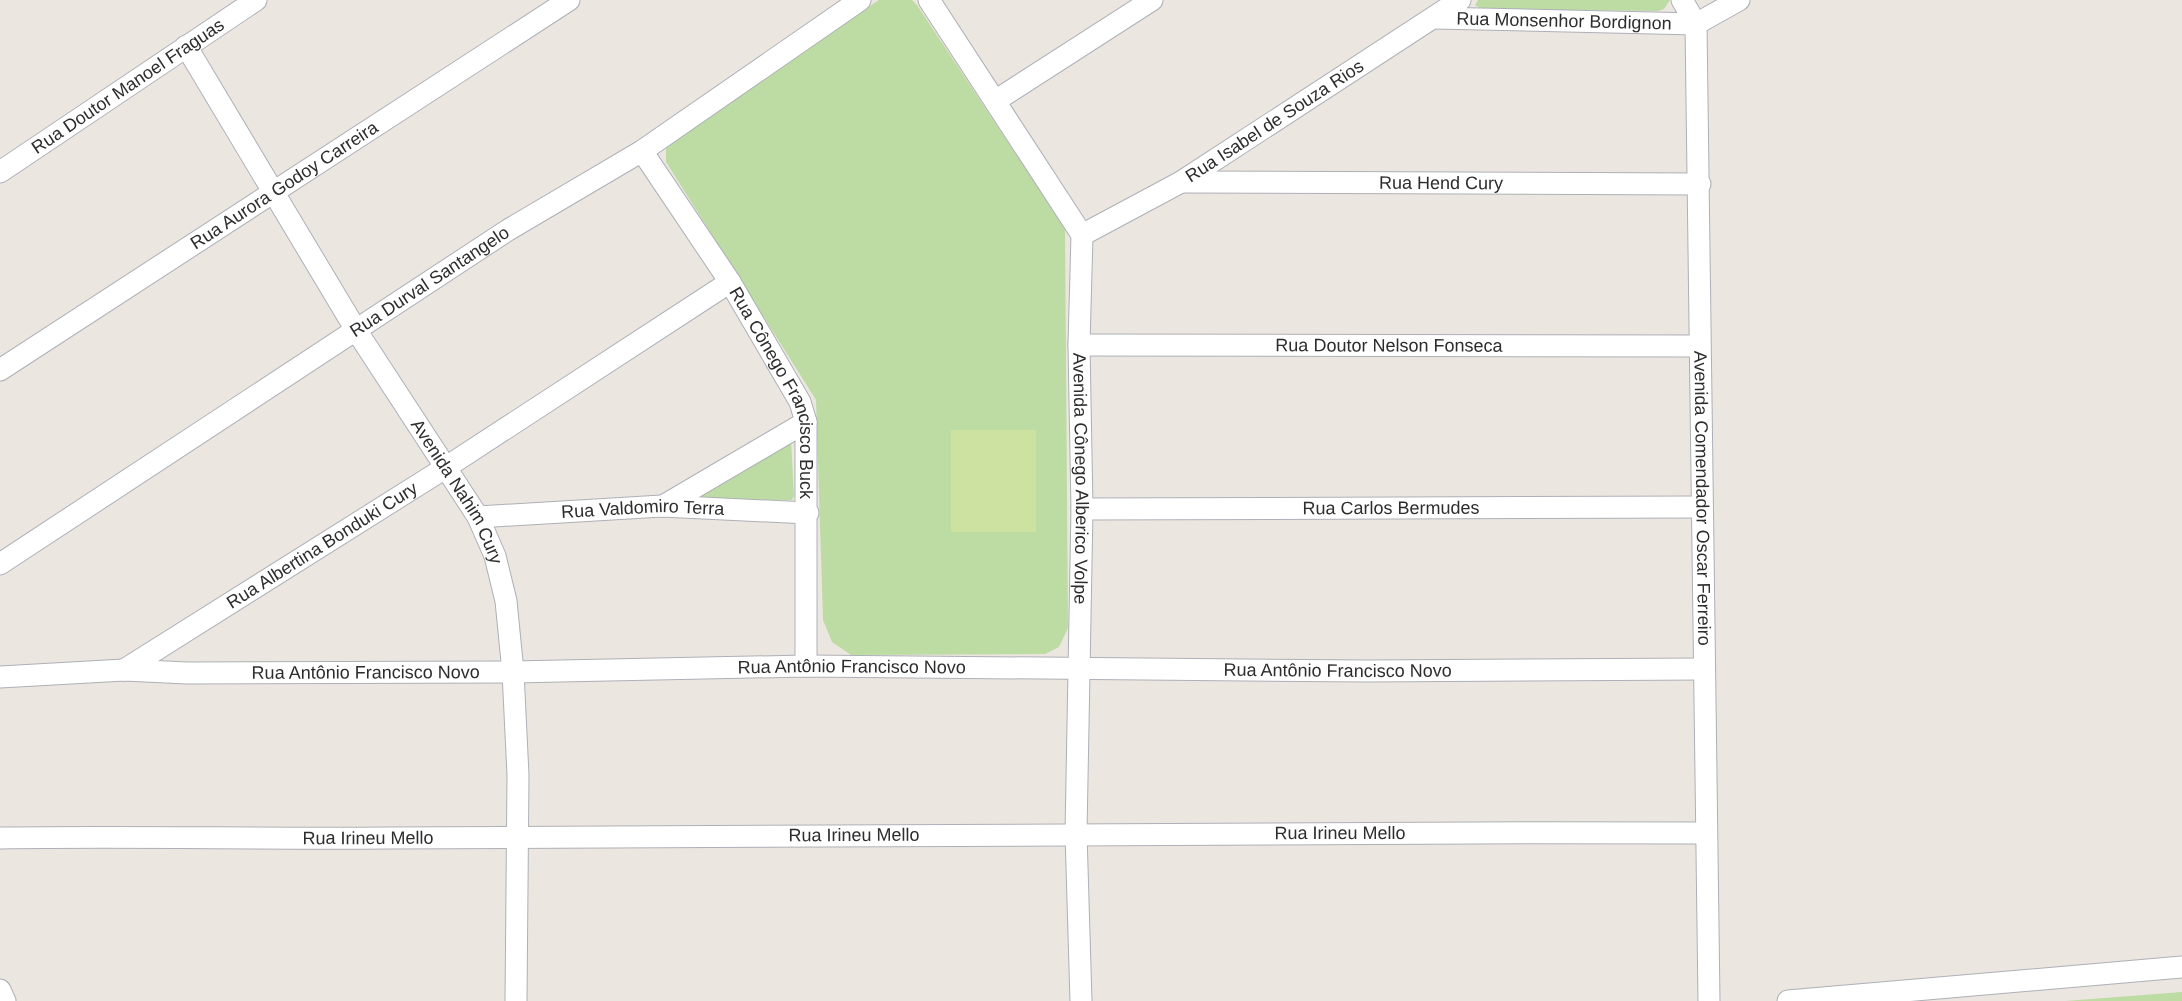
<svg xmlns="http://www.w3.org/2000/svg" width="2182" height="1001" font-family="Arial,sans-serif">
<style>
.green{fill:#bddca4}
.pitch{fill:#cde2a1}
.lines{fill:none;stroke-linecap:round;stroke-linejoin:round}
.street-casing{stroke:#adb0b7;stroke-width:23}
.street{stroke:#fff;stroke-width:21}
.labels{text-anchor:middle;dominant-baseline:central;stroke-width:5;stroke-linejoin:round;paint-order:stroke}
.street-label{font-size:18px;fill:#2d2d2d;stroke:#fff}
</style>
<rect width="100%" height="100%" fill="#ece6e1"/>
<g class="green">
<polygon points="879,0 912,0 917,5 1065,228 1068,628 1059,647 1045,654 851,655 832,642 823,620 816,400 666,162 666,149 676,134"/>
<polygon points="1478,0 1670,0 1664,9 1658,11 1481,9 1475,5"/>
<polygon points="791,440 794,496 792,500 699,499 697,496"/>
<polygon points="2182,992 2182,1001 2065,1001"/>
</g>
<rect class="pitch" x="951" y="430" width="85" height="102"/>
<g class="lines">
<g class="street-casing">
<g id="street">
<path id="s1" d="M 929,0 L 1082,235 L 1079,345 L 1082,509 L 1076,833 L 1081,1001"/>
<path id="s2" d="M 1682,0 L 1696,24 L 1709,1001"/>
<path id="s3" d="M 1434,18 L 1696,24 L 1739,0"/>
<path id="s4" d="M 186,46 L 356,330 L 478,517 L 495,556 L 506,601 L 513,672 L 518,775 L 516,1001"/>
<polyline points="995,101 1152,0"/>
<path id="s5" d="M 642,151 L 730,282 L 800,402 L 806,422 L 806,666"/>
<path id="s6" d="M 0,172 L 256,0"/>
<path id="s7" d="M 1181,182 L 1700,184"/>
<path id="s8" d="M 1082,235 L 1181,182 L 1460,0"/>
<path id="s9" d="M 1079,345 L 1699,346"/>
<path id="s10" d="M 0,370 L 569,0"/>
<polyline points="663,506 806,422"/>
<path id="s11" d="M 1082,509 L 1701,507"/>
<path id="s12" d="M 478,517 L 662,506 L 808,513"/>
<path id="s13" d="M 0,564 L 508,230 L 642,151 L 860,0"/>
<path id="s14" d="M 124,670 L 445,468 L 730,282"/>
<path id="s15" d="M 0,677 L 124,670 L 187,673 L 513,672 L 806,666 L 1367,671 L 1703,669"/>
<path id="s16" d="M 0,838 C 129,836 257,839 386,838 C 826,835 1266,832 1706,833"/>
<polyline points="0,990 5,1001"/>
<polyline points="1788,1001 2182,967"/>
</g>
</g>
<use href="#street" class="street"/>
</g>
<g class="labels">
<g class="street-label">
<text stroke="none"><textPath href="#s3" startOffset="130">Rua Monsenhor Bordignon</textPath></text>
<text stroke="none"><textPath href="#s6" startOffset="154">Rua Doutor Manoel Fraguas</textPath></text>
<text stroke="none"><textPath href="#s8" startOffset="224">Rua Isabel de Souza Rios</textPath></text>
<text stroke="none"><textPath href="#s7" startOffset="260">Rua Hend Cury</textPath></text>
<text stroke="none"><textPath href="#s10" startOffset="339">Rua Aurora Godoy Carreira</textPath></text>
<text stroke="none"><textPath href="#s13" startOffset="514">Rua Durval Santangelo</textPath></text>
<text stroke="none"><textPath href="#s9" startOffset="310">Rua Doutor Nelson Fonseca</textPath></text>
<text stroke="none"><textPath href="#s5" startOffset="280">Rua Cônego Francisco Buck</textPath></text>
<text stroke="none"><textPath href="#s1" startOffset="524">Avenida Cônego Alberico Volpe</textPath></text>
<text stroke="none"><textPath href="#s4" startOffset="522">Avenida Nahim Cury</textPath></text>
<text stroke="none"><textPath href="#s2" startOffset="502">Avenida Comendador Oscar Ferreiro</textPath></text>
<text stroke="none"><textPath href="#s11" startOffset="309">Rua Carlos Bermudes</textPath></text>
<text stroke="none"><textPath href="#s12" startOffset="165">Rua Valdomiro Terra</textPath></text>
<text stroke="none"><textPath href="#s14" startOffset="234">Rua Albertina Bonduki Cury</textPath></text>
<text stroke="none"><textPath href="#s15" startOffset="852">Rua Antônio Francisco Novo</textPath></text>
<text stroke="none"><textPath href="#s15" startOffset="1338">Rua Antônio Francisco Novo</textPath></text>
<text stroke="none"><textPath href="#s15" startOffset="366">Rua Antônio Francisco Novo</textPath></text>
<text stroke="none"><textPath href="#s16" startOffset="1340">Rua Irineu Mello</textPath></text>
<text stroke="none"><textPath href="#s16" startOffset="854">Rua Irineu Mello</textPath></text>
<text stroke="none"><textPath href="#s16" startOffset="368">Rua Irineu Mello</textPath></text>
</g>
</g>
</svg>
